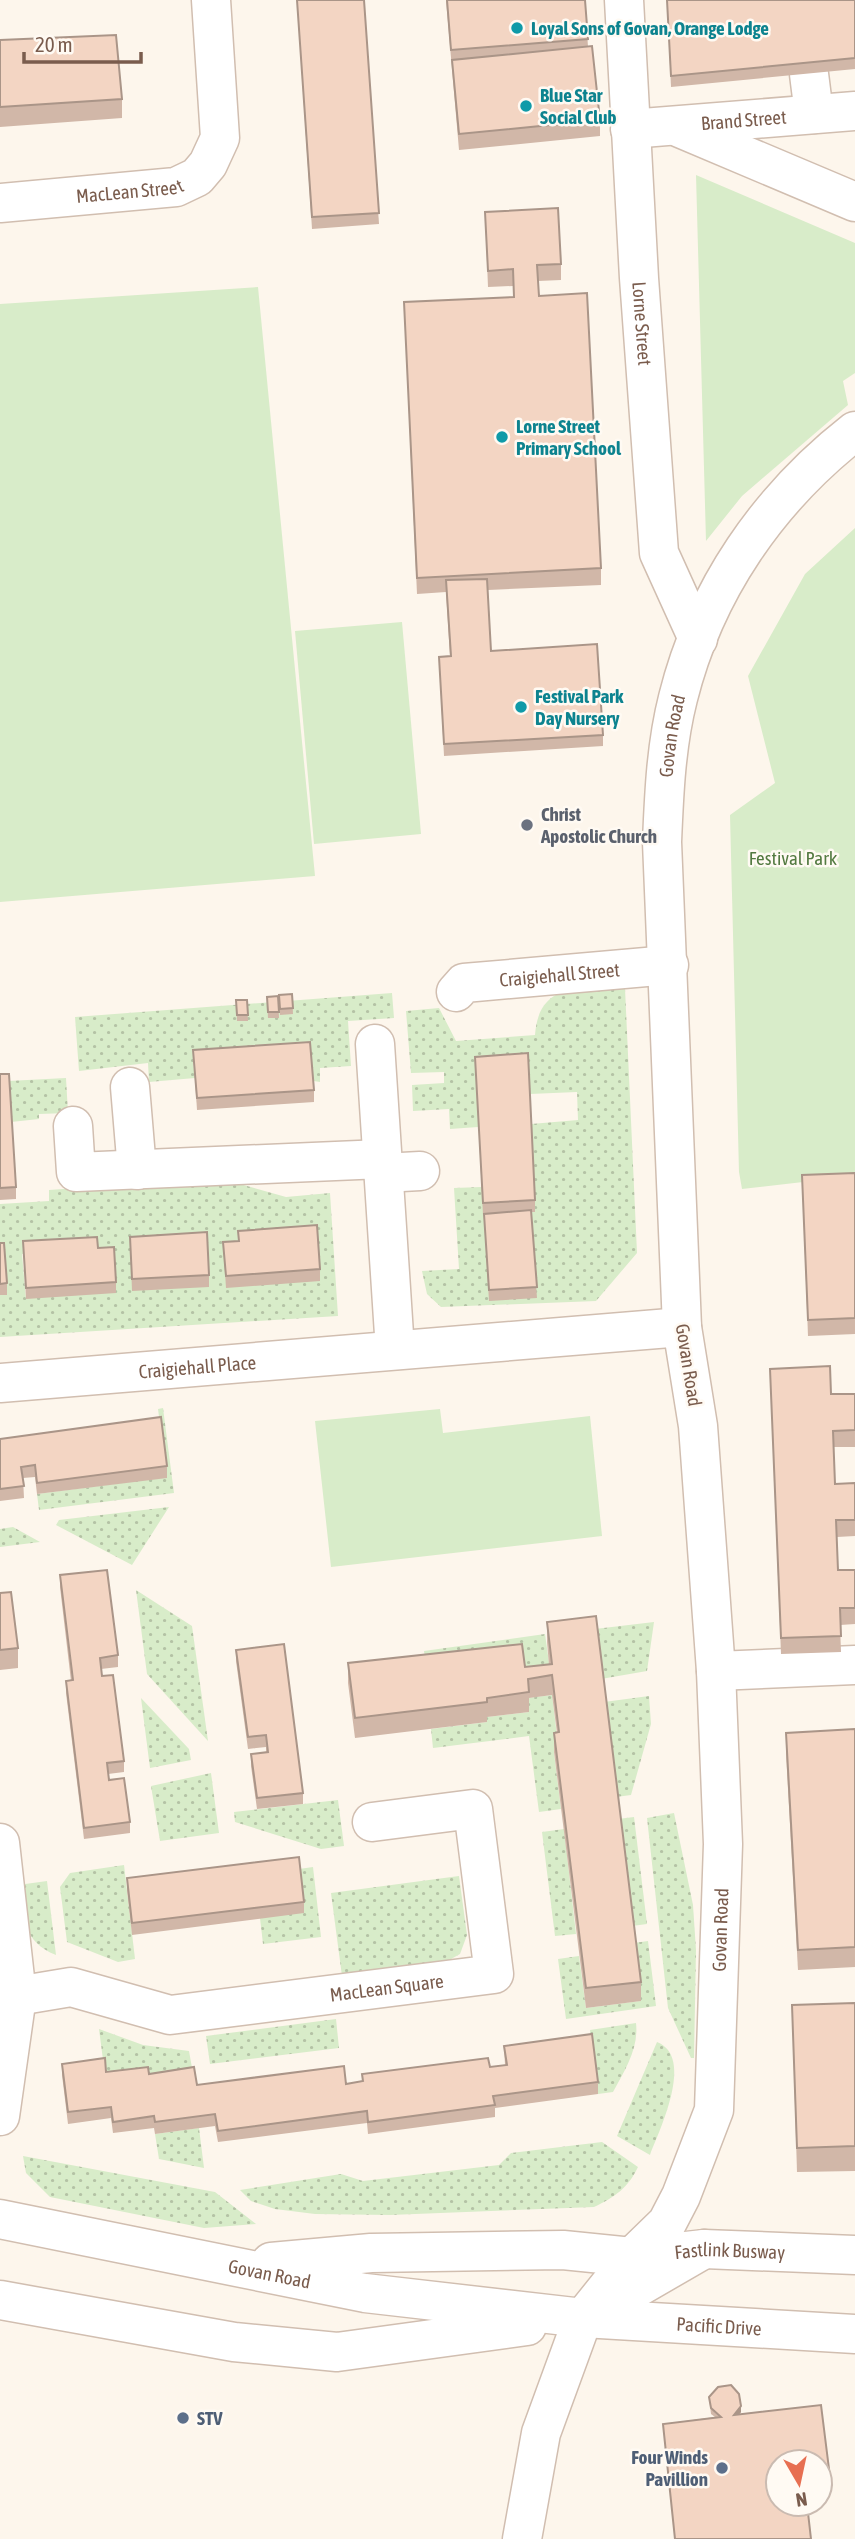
<svg xmlns="http://www.w3.org/2000/svg" width="855" height="2539" font-family="'Asap Condensed',sans-serif">
<style>
.grass{fill:url(#grass-dots);fill-rule:evenodd}
.park{fill:#d8ecc9}
.lines{fill:none;stroke-linecap:round;stroke-linejoin:round}
.minor-casing{stroke:#d1beb0;stroke-width:41}
.minor{stroke:#fff;stroke-width:38}
.wall{fill:#d1b7a8}
.shaded-wall{fill:#aa9588}
.building{fill:#f3d5c3;stroke:#aa9588;stroke-width:2}
.culture-dot{fill:#0f9aa8;stroke:#fffaf3;stroke-width:2.5}
.worship-dot{fill:#6b7280;stroke:#fffaf3;stroke-width:2.5}
.service-dot{fill:#5c6f8a;stroke:#fffaf3;stroke-width:2.5}
.labels{text-anchor:middle;dominant-baseline:central;stroke-width:5;stroke-linejoin:round;paint-order:stroke}
.culture-label{font-size:19px;font-weight:bold;fill:#0d838f;stroke:#fffaf3;text-anchor:start}
.street-label{font-size:19px;fill:#7a5c4d;stroke:#fffaf3}
.worship-label{font-size:19px;font-weight:bold;fill:#5b616d;stroke:#fffaf3;text-anchor:start}
.park-label{font-size:19px;fill:#537a41;stroke:#fffaf3}
.service-label{font-size:19px;font-weight:bold;fill:#4e5e75;stroke:#fffaf3;text-anchor:start}
</style>
<defs>
<pattern id="grass-dots" width="8" height="8" patternUnits="userSpaceOnUse" patternTransform="scale(1.75)"><rect width="8" height="8" fill="#d8ecc9"/><path d="M2 2h.1M6 6h.1" fill="none" stroke="#b4c2a5" stroke-width="1.8" stroke-linecap="round"/></pattern>
</defs>
<rect width="100%" height="100%" fill="#fdf6ec"/>
<g class="grass">
<path d="M 625,988 L 637,1253 L 596,1301 L 441,1307 L 427,1294 L 422,1271 L 459,1269 L 454,1188 L 481,1187 L 531,1124 L 578,1120 L 577,1092 L 530,1094 L 478,1127 L 450,1129 L 449,1109 L 413,1111 L 412,1085 L 444,1083 L 444,1072 L 411,1073 L 406,1011 L 439,1008 L 456,1041 L 535,1035 C 539,980 582,989 625,988 Z"/>
<polygon points="392,993 394,1018 348,1021 351,1066 320,1068 320,1082 193,1062 195,1078 149,1082 148,1063 79,1071 75,1017"/>
<polygon points="66,1078 68,1113 39,1114 39,1119 11,1122 8,1081"/>
<path d="M 219,1178 L 286,1197 L 330,1193 L 338,1316 L 0,1337 L 0,1295 L 7,1294 L 0,1255 L 0,1204 L 49,1201 L 49,1190 ZM 97,1248 L 26,1299 L 22,1254 Z"/>
<polygon points="163,1408 174,1493 39,1510 37,1494 167,1477 158,1409"/>
<polygon points="169,1507 132,1565 56,1525 59,1520"/>
<polygon points="13,1527 40,1542 0,1547 0,1529"/>
<polygon points="136,1590 192,1626 208,1741 147,1674"/>
<polygon points="654,1622 647,1671 601,1679 595,1629"/>
<polygon points="545,1634 552,1684 427,1673 424,1651"/>
<polygon points="552,1695 559,1752 554,1753 561,1809 539,1812 529,1736 433,1748 431,1729 487,1722 487,1717 529,1712 528,1698"/>
<polygon points="649,1696 651,1724 631,1795 616,1797 604,1702"/>
<polygon points="141,1698 189,1749 191,1760 150,1768"/>
<polygon points="211,1773 219,1833 160,1841 151,1786"/>
<polygon points="338,1800 344,1846 321,1849 235,1822 234,1812"/>
<polygon points="674,1813 693,1905 696,1950 694,2058 691,2058 668,2008 647,1818"/>
<polygon points="634,1817 647,1924 632,1926 618,1819"/>
<polygon points="564,1829 576,1934 555,1936 542,1832"/>
<polygon points="124,1865 135,1959 118,1962 67,1942 60,1887 70,1873"/>
<polygon points="313,1867 321,1937 263,1944 260,1918 299,1869"/>
<polygon points="459,1876 467,1935 460,1954 444,1963 342,1976 331,1893"/>
<path d="M 47,1881 L 56,1955 C 23,1942 23,1917 18,1885 Z"/>
<polygon points="648,1941 656,2006 566,2019 558,1959 579,1956 586,2008 640,2001 634,1943"/>
<polygon points="336,2019 339,2048 210,2064 206,2036"/>
<path d="M 636,2023 C 639,2048 625,2070 613,2092 L 598,2094 L 590,2030 Z"/>
<polygon points="99,2029 143,2045 189,2051 194,2079 106,2083"/>
<path d="M 657,2042 C 695,2057 660,2129 650,2155 L 617,2136 Z"/>
<polygon points="199,2128 204,2168 159,2159 155,2134"/>
<path d="M 602,2142 L 638,2167 C 628,2188 615,2197 594,2207 L 390,2215 L 315,2214 L 275,2209 L 251,2201 L 240,2190 L 341,2174 L 363,2181 L 499,2165 L 511,2153 Z"/>
<polygon points="23,2156 215,2192 256,2224 204,2228 50,2197 26,2173"/>
</g>
<g class="park">
<polygon points="696,175 855,243 855,373 843,381 848,405 742,496 706,541"/>
<polygon points="258,287 315,876 0,902 0,304"/>
<polygon points="855,528 855,1176 742,1189 739,1172 730,815 775,783 748,676 805,574"/>
<polygon points="402,622 421,834 314,844 295,631"/>
<polygon points="440,1409 443,1433 590,1416 602,1536 331,1567 315,1421"/>
</g>
<g class="lines">
<g class="minor-casing">
<g id="minor">
<path id="s1" d="M 624,0 L 639,278 L 659,553 L 698,639"/>
<polyline points="809,74 814,114"/>
<polyline points="680,128 855,202"/>
<path id="s2" d="M 630,129 L 855,111"/>
<path id="s3" d="M 0,203 L 176,187 L 197,177 L 208,164 L 220,138 L 211,0"/>
<path id="s4" d="M 456,992 L 464,983 L 669,965"/>
<polyline points="375,1044 395,1350"/>
<polyline points="130,1087 137,1170"/>
<polyline points="73,1126 76,1172 382,1159"/>
<polyline points="383,1173 420,1171"/>
<path id="s5" d="M 0,1383 L 682,1327"/>
<polyline points="716,1671 855,1665"/>
<path id="s6" d="M 0,1843 L 17,1996 L 71,1987 L 170,2015 L 494,1974 L 473,1809 L 372,1822"/>
<polyline points="0,2116 17,1996"/>
<path id="s7" d="M 0,2219 L 365,2293 L 583,2318 L 855,2334"/>
<path id="s8" d="M 271,2262 L 371,2253 L 563,2250 L 632,2257 L 704,2249 L 855,2255"/>
<polyline points="0,2300 234,2342 337,2352 527,2326"/>
<polyline points="602,2308 704,2249"/>
<path id="s9" d="M 522,2539 L 541,2433 L 583,2318 L 632,2257 L 667,2223 L 681,2196 L 714,2110 L 723,1844 L 716,1671 L 698,1426 L 682,1327 L 662,842 C 664,794 666,745 678,698 C 705,590 768,499 855,431"/>
</g>
</g>
<use href="#minor" class="minor"/>
</g>
<g class="wall">
<polygon points="297,0 364,0 379,224 312,229"/>
<polygon points="446,0 585,0 588,47 600,120 600,136 459,150"/>
<polygon points="667,0 855,0 855,69 671,87"/>
<polygon points="0,40 122,99 122,118 0,127"/>
<polygon points="485,212 561,264 561,280 538,281 539,296 601,568 601,585 488,590 491,651 603,735 603,746 444,756 439,657 450,656 446,592 417,594 404,302 513,297 513,286 488,287"/>
<polygon points="292,994 293,1014 280,1015 279,995"/>
<polygon points="278,996 279,1018 268,1018 267,997"/>
<polygon points="236,1000 247,1000 248,1021 237,1021"/>
<polygon points="193,1050 314,1090 314,1102 197,1110"/>
<polygon points="475,1057 535,1200 535,1212 531,1212 537,1298 489,1301 484,1215 483,1215"/>
<polygon points="0,1074 16,1187 16,1199 0,1200"/>
<polygon points="855,1173 855,1334 808,1336 802,1175"/>
<polygon points="130,1237 209,1275 209,1287 132,1291"/>
<polygon points="23,1241 98,1248 116,1282 116,1293 26,1299"/>
<polygon points="238,1241 320,1269 320,1281 226,1288 223,1242"/>
<polygon points="0,1243 7,1283 7,1295 0,1295"/>
<polygon points="770,1369 831,1394 855,1394 855,1447 833,1447 835,1484 855,1483 855,1536 837,1537 838,1570 855,1570 855,1624 840,1625 841,1652 781,1654"/>
<polygon points="0,1439 167,1466 167,1478 37,1494 35,1477 23,1478 24,1498 0,1501"/>
<polygon points="60,1575 118,1655 118,1667 101,1669 102,1676 124,1761 124,1772 108,1774 109,1780 130,1822 130,1833 84,1839 66,1693 66,1681 71,1681 60,1587"/>
<polygon points="0,1593 18,1648 18,1668 0,1670"/>
<polygon points="547,1622 641,1982 641,2001 586,2008 554,1752 554,1733 557,1733 552,1695 529,1698 529,1712 487,1717 487,1722 355,1738 348,1683 348,1663 525,1667 549,1665 547,1642"/>
<polygon points="236,1650 303,1793 303,1804 257,1809 251,1766 251,1754 266,1753 266,1747 248,1749 236,1661"/>
<polygon points="855,1729 855,1967 798,1970 786,1753 786,1733"/>
<polygon points="127,1878 304,1902 304,1913 132,1935 127,1890"/>
<polygon points="855,2003 855,2171 797,2172 792,2005"/>
<polygon points="504,2046 598,2082 598,2094 495,2108 495,2117 368,2134 367,2123 218,2142 215,2126 155,2134 154,2128 113,2133 111,2118 68,2124 62,2075 62,2064 106,2072 149,2074 197,2085 346,2084 362,2082 362,2074 490,2067 505,2065"/>
<polygon points="731,2385 739,2394 741,2412 739,2415 821,2405 829,2475 820,2476 820,2462 778,2462 778,2504 807,2504 811,2539 675,2539 663,2424 715,2417 711,2414 709,2397 718,2387"/>
</g>
<polygon class="shaded-wall" points="741,2406 741,2412 734,2421 734,2415"/>
<g class="building">
<polygon points="297,0 364,0 379,213 312,217"/>
<polygon points="447,0 585,0 588,39 451,50"/>
<polygon points="667,0 855,0 855,58 671,76"/>
<polygon points="116,35 122,99 0,107 0,40"/>
<polygon points="592,46 600,120 459,134 452,60"/>
<polygon points="558,208 561,264 537,265 539,296 587,293 601,568 417,578 404,302 514,297 513,269 488,271 485,212"/>
<polygon points="487,579 491,651 597,644 603,735 444,744 439,657 451,656 446,580"/>
<polygon points="292,994 293,1008 280,1009 279,995"/>
<polygon points="278,996 279,1012 268,1012 267,997"/>
<polygon points="236,1000 247,1000 248,1015 237,1015"/>
<polygon points="310,1042 314,1090 197,1098 193,1050"/>
<polygon points="528,1053 535,1200 483,1203 475,1057"/>
<polygon points="0,1074 9,1074 16,1187 0,1188"/>
<polygon points="855,1173 855,1318 808,1320 802,1175"/>
<polygon points="531,1210 537,1287 489,1290 484,1214"/>
<polygon points="317,1225 320,1269 226,1276 223,1242 239,1241 238,1231"/>
<polygon points="207,1232 209,1275 132,1279 130,1237"/>
<polygon points="97,1237 98,1248 114,1247 116,1282 26,1288 23,1241"/>
<polygon points="0,1243 4,1243 7,1283 0,1284"/>
<polygon points="830,1366 831,1394 855,1394 855,1430 833,1431 835,1484 855,1483 855,1520 836,1520 838,1570 855,1570 855,1608 840,1608 841,1636 781,1638 770,1369"/>
<polygon points="161,1417 167,1466 37,1483 35,1465 21,1467 24,1486 0,1489 0,1439"/>
<polygon points="107,1570 118,1655 100,1658 102,1676 113,1675 124,1761 107,1763 109,1780 124,1778 130,1822 84,1828 66,1681 73,1680 60,1575"/>
<polygon points="11,1592 18,1648 0,1650 0,1593"/>
<polygon points="596,1616 641,1982 586,1988 554,1733 559,1732 552,1675 528,1679 529,1692 487,1698 487,1702 355,1718 348,1663 522,1644 525,1667 552,1664 547,1622"/>
<polygon points="284,1644 303,1793 257,1798 251,1754 268,1752 266,1735 248,1737 236,1650"/>
<polygon points="855,1729 855,1947 798,1950 786,1733"/>
<polygon points="299,1857 304,1902 132,1923 127,1878"/>
<polygon points="855,2003 855,2146 797,2148 792,2005"/>
<polygon points="592,2034 598,2082 493,2096 495,2105 368,2122 367,2111 218,2131 215,2114 155,2122 154,2116 113,2122 111,2107 68,2112 62,2064 105,2058 106,2072 148,2067 149,2074 194,2067 197,2085 344,2066 346,2084 363,2081 362,2074 488,2058 490,2067 507,2065 504,2046"/>
<polygon points="731,2385 739,2394 741,2406 734,2415 821,2405 829,2469 820,2470 820,2462 778,2462 778,2504 807,2504 811,2539 675,2539 663,2424 721,2417 711,2408 709,2397 718,2387"/>
</g>
<g class="culture-dot">
<circle cx="517" cy="28" r="7"/>
<circle cx="526" cy="106" r="7"/>
<circle cx="502" cy="437" r="7"/>
<circle cx="521" cy="707" r="7"/>
</g>
<circle class="worship-dot" cx="527" cy="825" r="7"/>
<g class="service-dot">
<circle cx="183" cy="2418" r="7"/>
<circle cx="722" cy="2468" r="7"/>
</g>
<g class="labels">
<g class="culture-label">
<text x="531" y="28">Loyal Sons of Govan, Orange Lodge</text>
<text x="540" y="95">Blue Star<tspan x="540" dy="22">Social Club</tspan></text>
<text x="516" y="426">Lorne Street<tspan x="516" dy="22">Primary School</tspan></text>
<text x="535" y="696">Festival Park<tspan x="535" dy="22">Day Nursery</tspan></text>
</g>
<g class="street-label">
<text stroke="none"><textPath href="#s2" startOffset="114">Brand Street</textPath></text>
<text stroke="none"><textPath href="#s3" startOffset="130">MacLean Street</textPath></text>
<text stroke="none"><textPath href="#s1" startOffset="324">Lorne Street</textPath></text>
<text stroke="none"><textPath href="#s9" startOffset="1857">Govan Road</textPath></text>
<text stroke="none"><textPath href="#s4" startOffset="108">Craigiehall Street</textPath></text>
<text transform="translate(689 1365) rotate(81)">Govan Road</text>
<text stroke="none"><textPath href="#s5" startOffset="198">Craigiehall Place</textPath></text>
<text stroke="none"><textPath href="#s9" startOffset="660">Govan Road</textPath></text>
<text stroke="none"><textPath href="#s6" startOffset="530">MacLean Square</textPath></text>
<text stroke="none"><textPath href="#s8" startOffset="460">Fastlink Busway</textPath></text>
<text stroke="none"><textPath href="#s7" startOffset="275">Govan Road</textPath></text>
<text stroke="none"><textPath href="#s7" startOffset="728">Pacific Drive</textPath></text>
</g>
<g class="worship-label">
<text x="541" y="814">Christ<tspan x="541" dy="22">Apostolic Church</tspan></text>
</g>
<g class="park-label">
<text x="793" y="858">Festival Park</text>
</g>
<g class="service-label">
<text x="197" y="2418">STV</text>
<text x="708" y="2457" text-anchor="end">Four Winds<tspan x="708" dy="22">Pavillion</tspan></text>
</g>
</g>
<g transform="translate(799 2483) rotate(171)"><circle r="33" fill="#fffaf3" stroke="#cabbb1" stroke-width="2"/>
<path d="M0-5L12 26L0 18L-12 26Z" fill="#e76f51"/>
<text y="-10" font-size="19" font-weight="bold" text-anchor="middle" fill="#7a5c4d">N</text>
</g>
<path d="M24 52v10h117v-10" fill="none" stroke="#7a5c4d" stroke-width="3.5"/>
<text x="35" y="52" font-size="21" fill="#7a5c4d" stroke="#fffaf3" stroke-width="5" paint-order="stroke">20 m</text>
</svg>
